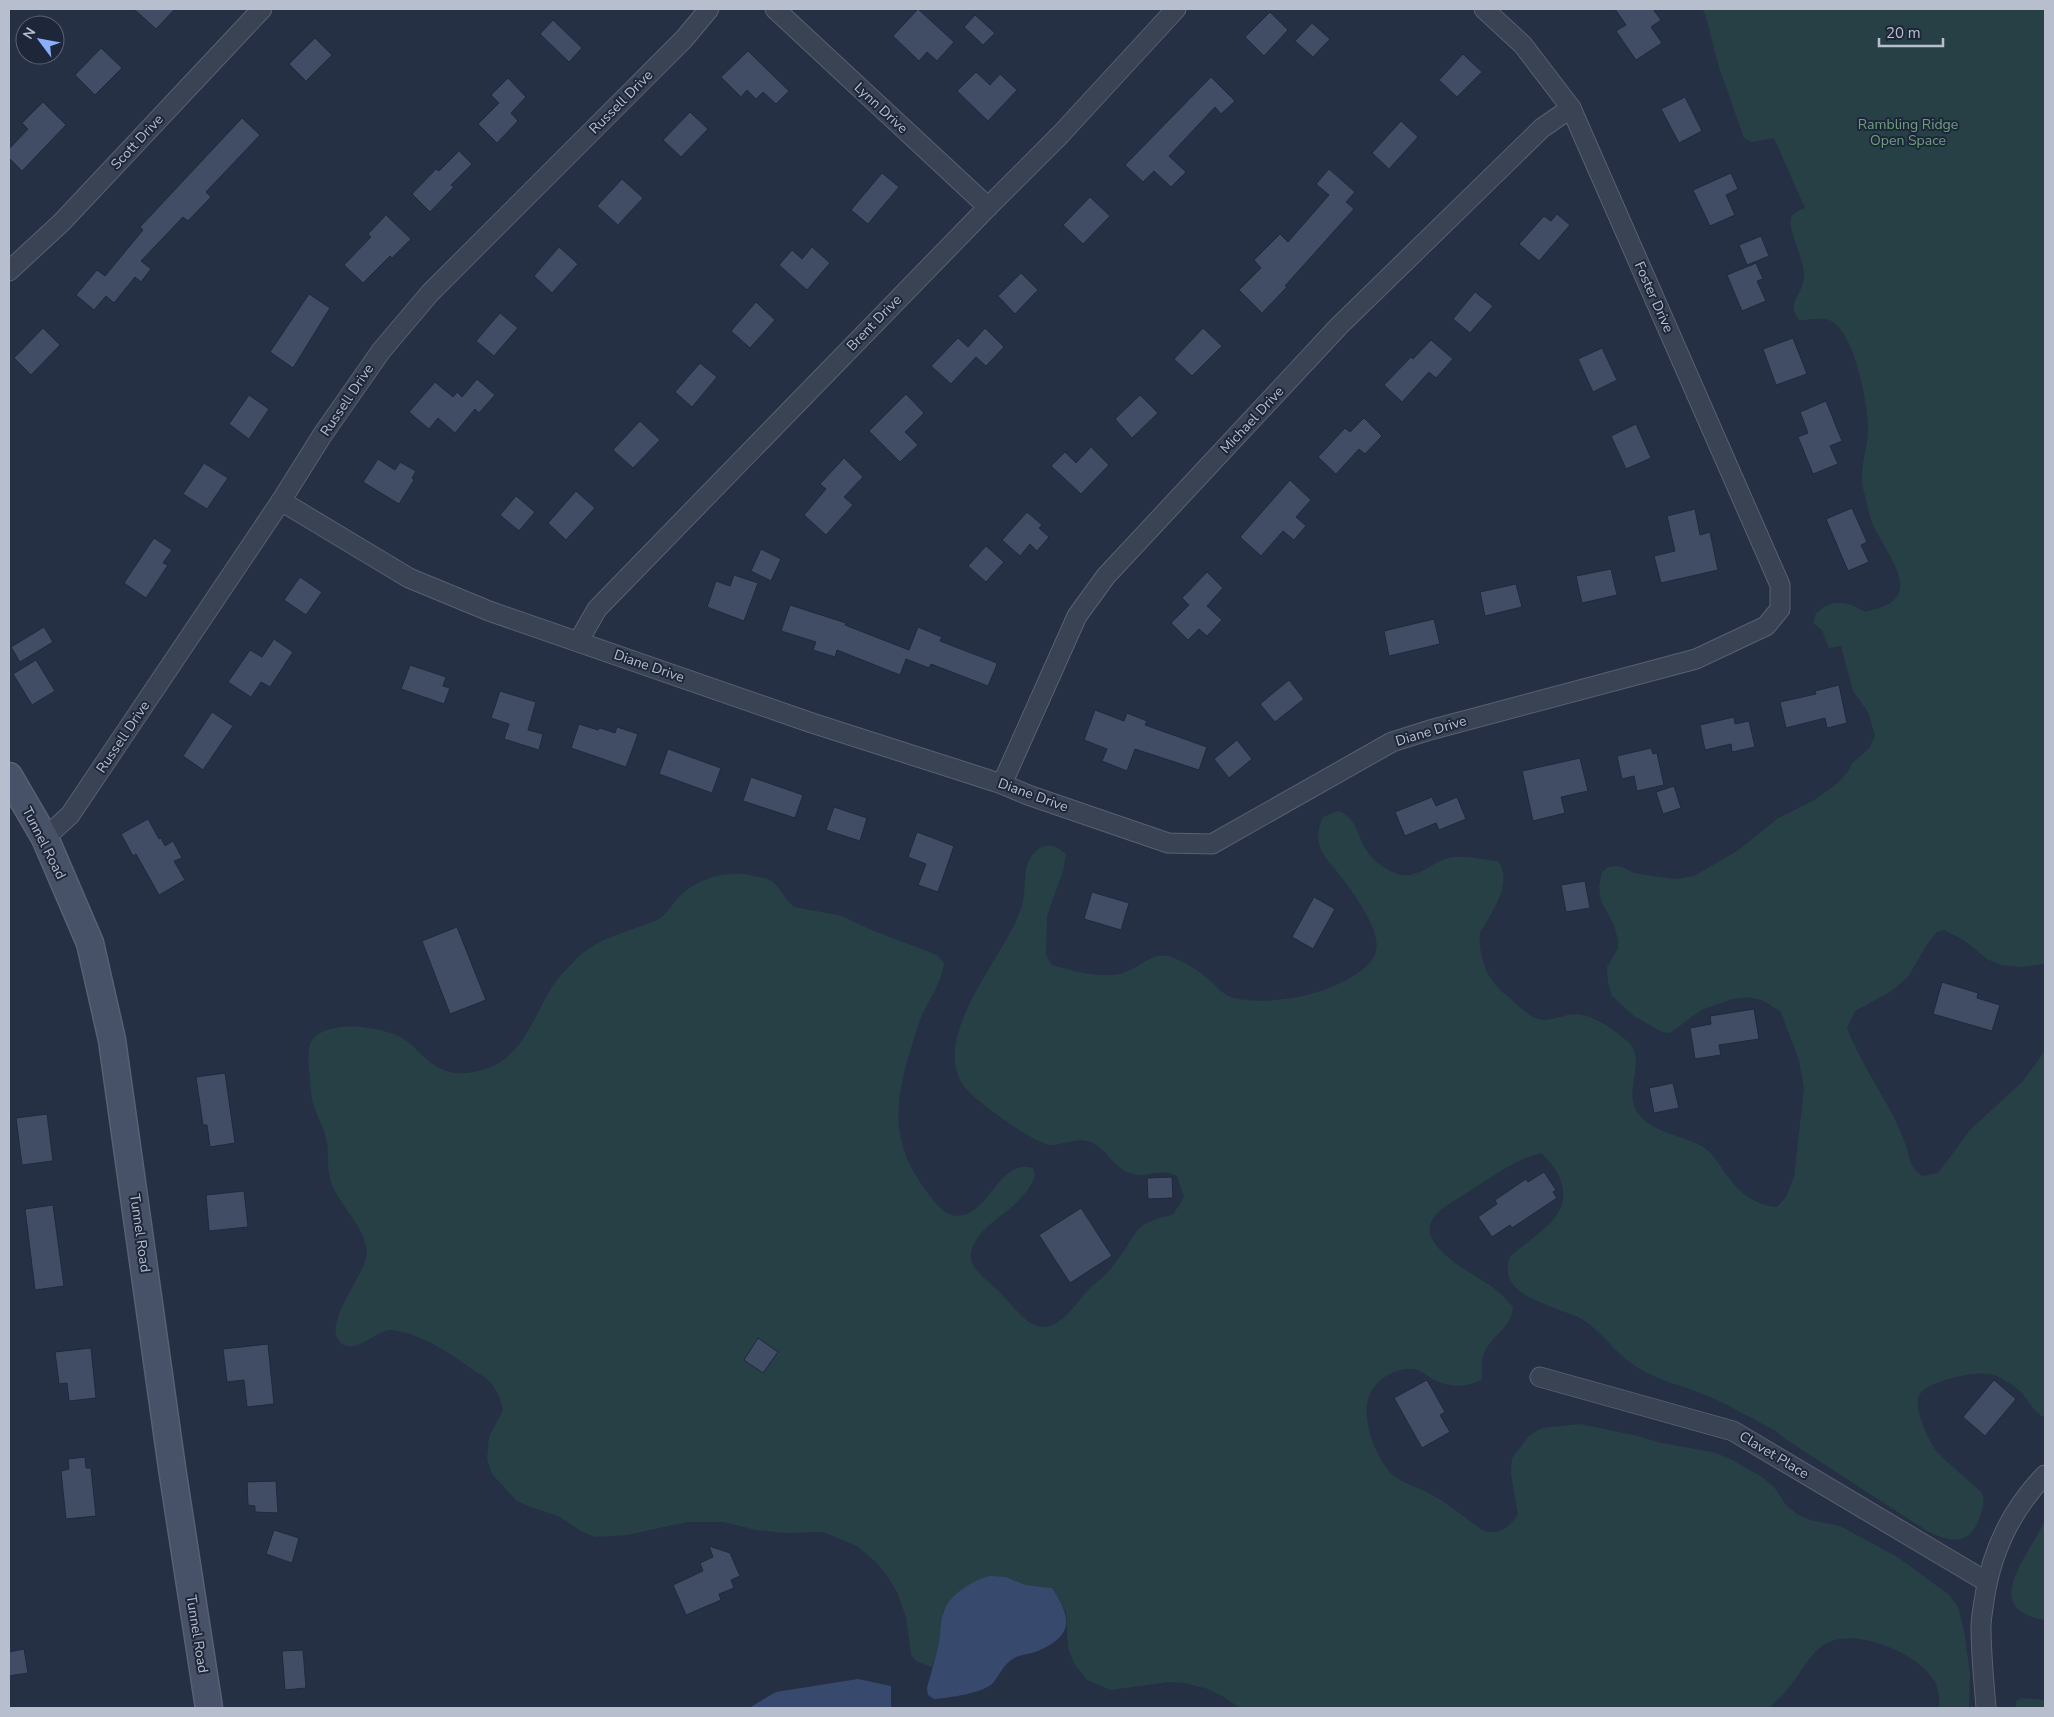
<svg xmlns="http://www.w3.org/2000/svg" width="2054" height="1717" font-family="'Nunito Sans',sans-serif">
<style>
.green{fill:#274046}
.water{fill:#374a6d}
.building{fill:#414d65;stroke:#20293c}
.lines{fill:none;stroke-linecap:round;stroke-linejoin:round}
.minor-casing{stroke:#586072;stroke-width:21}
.secondary-casing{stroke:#586072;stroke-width:29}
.minor{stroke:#3a4354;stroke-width:19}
.secondary{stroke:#475168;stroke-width:26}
.labels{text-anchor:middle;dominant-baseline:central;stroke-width:4;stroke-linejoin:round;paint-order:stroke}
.street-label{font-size:14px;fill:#b7bece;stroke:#1e273a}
.park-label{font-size:14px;fill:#6ca17c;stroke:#1e273a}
</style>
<rect width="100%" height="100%" fill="#253045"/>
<g class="green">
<path d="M 1702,9 L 2045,9 L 2045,964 L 2020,967 L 2001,965 L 1987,959 L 1965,941 L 1944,930 L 1937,932 L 1927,944 L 1908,977 L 1890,992 L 1855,1011 L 1847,1028 C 1862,1068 1890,1102 1905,1143 C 1910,1156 1909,1168 1922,1176 L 1937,1173 L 1942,1168 L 1970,1130 L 2023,1081 L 2045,1051 L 2045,1418 C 2035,1413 2029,1402 2022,1393 C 2016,1387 2005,1380 1997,1376 C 1982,1370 1959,1376 1945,1380 C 1936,1383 1923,1387 1919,1396 C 1913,1408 1929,1442 1937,1452 C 1951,1467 1968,1479 1982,1493 C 1985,1502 1983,1508 1980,1516 C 1970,1546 1952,1543 1927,1531 L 1787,1440 L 1776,1431 C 1750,1418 1725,1402 1698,1392 C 1676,1384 1655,1379 1635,1366 C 1616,1354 1603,1333 1585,1321 C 1562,1306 1494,1299 1510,1257 C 1521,1246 1535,1238 1546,1227 C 1574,1203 1565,1175 1541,1153 C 1513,1160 1489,1179 1465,1194 C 1454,1201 1438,1209 1432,1220 C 1417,1246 1475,1275 1491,1286 C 1499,1292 1506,1299 1513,1307 C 1512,1329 1489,1336 1483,1356 C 1481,1362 1482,1372 1482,1379 C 1466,1389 1447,1387 1431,1378 C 1426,1375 1420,1370 1414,1369 C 1398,1367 1380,1377 1372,1390 C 1358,1411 1374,1457 1392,1474 C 1403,1484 1419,1487 1432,1495 C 1450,1505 1465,1518 1482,1530 C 1499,1536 1509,1528 1518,1514 L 1511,1474 L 1512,1458 L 1530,1435 L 1542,1428 L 1580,1424 L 1638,1436 L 1657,1442 L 1716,1453 L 1732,1460 L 1762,1477 L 1774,1487 L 1786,1505 L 1797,1514 L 1810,1520 L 1840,1526 L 1899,1558 L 1949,1595 L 1958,1607 L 1964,1631 L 1970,1673 L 1969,1708 L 1939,1708 C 1940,1700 1939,1690 1935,1682 C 1920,1654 1856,1627 1827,1643 C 1810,1652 1802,1672 1790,1686 C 1784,1694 1776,1701 1769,1708 L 1240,1708 L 1222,1696 L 1208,1689 L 1185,1683 L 1168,1682 L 1111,1690 L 1087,1680 L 1074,1663 L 1068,1648 L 1066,1612 L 1052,1588 L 1026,1585 L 1012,1580 L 983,1578 L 965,1588 L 956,1595 L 943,1612 L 940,1640 L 932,1667 L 916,1661 L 911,1655 L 906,1617 L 897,1592 L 886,1574 L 876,1562 L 857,1546 L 823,1532 L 785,1533 L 756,1530 L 724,1522 L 687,1522 L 627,1535 L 595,1537 L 581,1531 L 558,1516 L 530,1507 L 517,1501 L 492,1474 L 487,1460 L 489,1437 L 503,1410 C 501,1401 497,1391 492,1384 C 486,1377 476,1372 469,1367 C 445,1350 421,1334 392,1330 C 377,1328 355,1357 340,1342 C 322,1324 365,1275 367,1254 C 367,1249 365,1244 364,1240 C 357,1218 338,1203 331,1182 C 326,1166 330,1150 325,1134 C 322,1124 316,1114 313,1103 C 310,1092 311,1081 309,1070 C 307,1045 308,1034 335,1028 C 351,1024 381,1029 396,1035 C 413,1041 425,1064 446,1071 C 460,1076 479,1072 493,1066 C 523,1053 536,1013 552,987 C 558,977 569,967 577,958 C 599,937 632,931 659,919 C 668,913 672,904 679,897 C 696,879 726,870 750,875 C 758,878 768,877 775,884 C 782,891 786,901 794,907 L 842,916 L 869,929 L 937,955 L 944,963 C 942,982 930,997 922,1015 C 916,1029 913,1043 908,1058 C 894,1108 892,1143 924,1188 C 931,1198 944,1216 957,1216 C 991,1215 997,1159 1033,1168 L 1035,1175 C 1022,1213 980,1218 971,1252 C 968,1266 984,1278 993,1286 C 1004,1295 1023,1321 1034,1325 C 1059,1335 1076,1302 1090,1288 C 1094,1284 1098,1281 1102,1278 C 1109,1272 1115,1263 1121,1255 C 1128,1246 1133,1233 1141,1227 C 1150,1220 1162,1217 1173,1215 L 1184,1197 L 1177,1176 C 1158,1167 1148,1178 1133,1174 C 1114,1170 1108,1149 1091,1142 C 1077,1137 1064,1145 1050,1145 C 1034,1143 972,1099 963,1085 C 930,1035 1005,956 1021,909 C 1028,890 1020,866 1036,851 C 1046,841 1057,846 1066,854 L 1063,871 L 1047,916 L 1046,955 L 1052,965 C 1071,971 1100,978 1119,974 C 1136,971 1151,952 1168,956 C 1181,960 1197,969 1207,978 C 1216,985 1222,995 1234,998 C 1263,1005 1307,998 1334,986 C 1349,979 1372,968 1376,951 C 1382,928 1348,886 1335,869 C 1328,861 1321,853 1319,843 C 1317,834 1319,826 1323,817 L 1338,811 C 1355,817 1356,831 1364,846 C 1370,858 1382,868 1395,873 C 1415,882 1431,862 1449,858 C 1463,854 1483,860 1498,861 C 1514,883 1491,913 1480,933 C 1478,949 1484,971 1494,983 C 1499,991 1507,995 1513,1001 C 1520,1008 1529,1016 1538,1019 C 1549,1022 1558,1017 1568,1015 C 1588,1011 1611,1027 1626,1040 C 1648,1057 1625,1086 1635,1108 C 1645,1132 1684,1135 1703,1147 C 1711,1152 1716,1160 1721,1167 C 1735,1188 1750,1205 1777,1207 L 1786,1197 L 1794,1177 L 1804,1089 L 1799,1060 L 1781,1012 L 1762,1000 L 1747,997 L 1732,999 L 1701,1010 L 1670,1033 L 1662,1032 L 1634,1016 L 1612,996 L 1608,982 L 1607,967 L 1618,948 L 1618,940 L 1614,925 L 1601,901 L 1599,886 L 1602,872 L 1608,867 L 1615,866 L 1622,867 L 1634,873 L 1659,877 L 1675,879 L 1694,876 L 1737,851 L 1777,819 L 1816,799 L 1839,782 L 1849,770 L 1852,763 L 1869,749 L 1875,736 L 1868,712 L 1853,691 L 1841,646 L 1829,648 L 1822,630 L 1813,623 L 1816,615 L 1814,612 L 1817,613 C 1832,597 1849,602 1865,612 C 1879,608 1898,605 1900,588 C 1902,569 1881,543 1873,525 C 1869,515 1867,503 1864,492 C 1858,472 1867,452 1868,432 C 1869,407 1855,330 1829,320 C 1820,317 1809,320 1799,320 C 1785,301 1804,295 1804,276 C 1805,260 1785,225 1792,216 C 1795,212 1801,210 1805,208 L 1774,138 L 1751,142 L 1744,138 L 1718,64 L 1706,16 Z"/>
<path d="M 2045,1520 L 2045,1620 C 1977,1609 2031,1554 2045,1520 Z"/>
<polygon points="2023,1698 2044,1700 2045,1708 2015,1708 2017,1700"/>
</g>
<g class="water">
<path d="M 990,1576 L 1005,1577 L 1026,1585 L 1052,1588 C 1071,1617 1075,1635 1038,1651 C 1031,1654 1023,1654 1016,1657 C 1004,1663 1001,1673 993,1683 C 984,1693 948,1698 934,1699 L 928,1695 L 927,1688 C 931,1673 936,1657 939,1642 C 941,1632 940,1620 944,1611 C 950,1594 973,1580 990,1576 Z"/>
<polygon points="858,1679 891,1686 891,1708 749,1708 776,1692"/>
</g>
<g class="building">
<polygon points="134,9 175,9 156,29"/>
<polygon points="918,9 954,42 937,61 927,52 919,61 893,36"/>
<polygon points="1615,9 1653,9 1661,20 1651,27 1662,43 1636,60 1616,31 1626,25"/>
<polygon points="1270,12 1288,30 1264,56 1245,37"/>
<polygon points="975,15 995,33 983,45 964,27"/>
<polygon points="553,20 582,48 569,62 540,34"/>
<polygon points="1312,23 1330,39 1313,57 1295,41"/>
<polygon points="315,38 332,55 306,81 289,64"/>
<polygon points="101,48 122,68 95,95 75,75"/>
<polygon points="748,51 789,91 776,104 763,92 756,99 747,90 741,97 721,77"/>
<polygon points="1463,54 1482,72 1457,97 1439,80"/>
<polygon points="976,72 990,85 1000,74 1017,90 988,121 957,91"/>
<polygon points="1211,77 1235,101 1221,114 1215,107 1169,156 1186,172 1171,187 1154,171 1143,182 1125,165"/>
<polygon points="508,78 526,97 511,113 518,121 497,143 478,124 499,103 491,95"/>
<polygon points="1685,97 1702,131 1679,143 1661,109"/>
<polygon points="43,102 66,125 22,171 9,158 9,149 28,129 22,123"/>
<polygon points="690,112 708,129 681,157 663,140"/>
<polygon points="242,118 260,135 206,192 211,197 188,221 183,217 141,261 151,269 141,282 135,277 114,303 106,296 94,310 76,295 97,270 105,276 143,230 140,227"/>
<polygon points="1401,121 1418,137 1389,169 1372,153"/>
<polygon points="459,151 472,164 451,185 454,187 430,212 412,194 436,169 439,171"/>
<polygon points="1329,169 1355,192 1346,202 1354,209 1285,286 1287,287 1262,313 1239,290 1261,268 1254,260 1280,234 1288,242 1329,195 1316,184"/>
<polygon points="882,173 899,187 868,224 851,210"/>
<polygon points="1731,173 1738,189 1726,195 1735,215 1710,226 1693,190"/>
<polygon points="622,179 643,198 618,225 597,206"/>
<polygon points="1090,197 1110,216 1083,244 1063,225"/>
<polygon points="1557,214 1570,225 1539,261 1519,244 1544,216 1551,221"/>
<polygon points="386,215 411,239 392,258 390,256 363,283 344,265 371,237 368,234"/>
<polygon points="1761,236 1769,256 1747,265 1739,245"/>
<polygon points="559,247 578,264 552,293 534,276"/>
<polygon points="812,247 830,263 807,290 779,265 792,250 802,259"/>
<polygon points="1756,263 1763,279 1757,281 1766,301 1742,311 1727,275"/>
<polygon points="1021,273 1038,290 1015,314 998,296"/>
<polygon points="1475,292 1493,306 1470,333 1453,319"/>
<polygon points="309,294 330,308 293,368 270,352"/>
<polygon points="756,302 775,320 750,348 731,331"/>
<polygon points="500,313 518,328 494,356 476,341"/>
<polygon points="43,328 60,345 31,375 14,358"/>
<polygon points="985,328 1004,347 986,366 976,357 951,384 931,366 958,338 968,347"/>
<polygon points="1203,328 1222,346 1192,376 1174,359"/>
<polygon points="1793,338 1807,374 1776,385 1763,349"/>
<polygon points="1431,340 1453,359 1436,378 1429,372 1402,402 1384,385 1411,357 1413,359"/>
<polygon points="1602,348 1617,380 1593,392 1578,359"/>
<polygon points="700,363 717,377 692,407 675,392"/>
<polygon points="477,379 495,395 479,413 475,409 455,433 438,418 429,429 409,412 435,382 453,397 457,392 462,397"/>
<polygon points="906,394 924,413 905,432 918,445 900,462 869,431"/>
<polygon points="249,395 269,409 249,439 229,424"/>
<polygon points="1140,395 1158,413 1132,438 1115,419"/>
<polygon points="1826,401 1842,441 1830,446 1838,464 1813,474 1798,437 1808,433 1800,412"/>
<polygon points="1364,418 1382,436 1365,454 1359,449 1336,474 1318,457 1345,428 1350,432"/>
<polygon points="640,421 660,440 633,468 613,450"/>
<polygon points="1636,424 1651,458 1626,469 1611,436"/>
<polygon points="1091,447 1109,465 1081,494 1051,466 1065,452 1076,463"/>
<polygon points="844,458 863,477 844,497 853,505 826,535 804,515 826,489 820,484"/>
<polygon points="378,459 395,470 400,462 416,471 412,478 414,480 399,504 363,482"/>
<polygon points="204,463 228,478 207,509 183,494"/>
<polygon points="1290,480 1311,500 1296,517 1306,526 1294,540 1283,531 1261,556 1240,537"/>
<polygon points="576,491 595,508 566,540 548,523"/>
<polygon points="516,496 535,512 519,531 500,515"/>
<polygon points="1852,508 1867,542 1861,545 1869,562 1848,571 1826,519"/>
<polygon points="1695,509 1700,535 1710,532 1718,570 1661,583 1654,556 1675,551 1667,516"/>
<polygon points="1027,512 1042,525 1039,528 1049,537 1037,551 1030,544 1020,556 1002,540"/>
<polygon points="154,538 172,550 163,563 168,565 146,598 124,583"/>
<polygon points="986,546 1004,562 986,582 968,566"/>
<polygon points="761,549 781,559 771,581 751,571"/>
<polygon points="1611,569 1617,595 1582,603 1576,576"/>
<polygon points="1207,572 1223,588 1207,606 1222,620 1207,636 1199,629 1188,640 1171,623 1189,605 1182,598"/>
<polygon points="734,575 758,583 744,621 707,607 716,581 730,586"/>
<polygon points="300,577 322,592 306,615 284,600"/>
<polygon points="1516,584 1522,607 1485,616 1480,592"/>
<polygon points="790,605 846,623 845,625 909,650 918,627 942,637 940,641 997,663 996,667 988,686 931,664 929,668 906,659 900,675 837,650 835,657 813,650 816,642 781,631"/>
<polygon points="1434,619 1440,644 1389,656 1384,631"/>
<polygon points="44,627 53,642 20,662 11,647"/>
<polygon points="274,639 293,652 270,687 261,682 251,697 228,682 250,650 262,657"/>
<polygon points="36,660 55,691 32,705 13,674"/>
<polygon points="410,665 446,677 443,686 450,688 444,704 401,689"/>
<polygon points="1289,680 1304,699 1275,722 1260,704"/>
<polygon points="1839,685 1847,723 1827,728 1825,718 1786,728 1780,702 1816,694 1815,691"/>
<polygon points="500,691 536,702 528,730 543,734 539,750 504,739 509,724 491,718"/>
<polygon points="1095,710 1124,721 1127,713 1147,721 1145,725 1207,747 1199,770 1135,749 1127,771 1102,761 1107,749 1084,740"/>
<polygon points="212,712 233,726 203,770 183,756"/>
<polygon points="1734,717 1735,724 1749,721 1755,747 1732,752 1731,744 1705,750 1700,725"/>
<polygon points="579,724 598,730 600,728 615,733 617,727 638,734 626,767 571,748"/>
<polygon points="1237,740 1252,759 1229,778 1214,759"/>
<polygon points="1651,748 1653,754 1657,753 1664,785 1637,791 1634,776 1622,779 1617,756"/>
<polygon points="668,749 721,768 712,793 659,774"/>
<polygon points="1580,758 1588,791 1561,797 1565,813 1533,821 1522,771"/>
<polygon points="751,777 803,795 795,818 743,801"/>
<polygon points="1674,786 1681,808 1663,814 1656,792"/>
<polygon points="1432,797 1436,806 1457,797 1466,819 1439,830 1436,823 1405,836 1395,812"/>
<polygon points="834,807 867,818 860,841 826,830"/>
<polygon points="148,819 159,839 161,838 165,846 173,841 182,858 174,861 185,880 159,895 136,854 133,856 121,834"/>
<polygon points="917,832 954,846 938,892 918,885 926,864 908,857"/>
<polygon points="1585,881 1590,908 1566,912 1561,885"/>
<polygon points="1092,892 1129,903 1121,930 1084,919"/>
<polygon points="1314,897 1335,909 1313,949 1292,937"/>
<polygon points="457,927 486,1000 450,1014 422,941"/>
<polygon points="1942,982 1978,993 1977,998 2000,1005 1992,1031 1933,1014"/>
<polygon points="1754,1009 1759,1039 1719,1045 1721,1055 1695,1059 1690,1028 1711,1024 1710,1016"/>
<polygon points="225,1073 235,1143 210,1147 207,1125 203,1125 196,1077"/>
<polygon points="1673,1083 1679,1108 1654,1113 1649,1088"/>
<polygon points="47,1114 53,1161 22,1165 16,1118"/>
<polygon points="1544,1172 1556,1190 1553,1192 1557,1198 1512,1228 1510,1225 1492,1237 1478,1217 1497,1204 1495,1200 1526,1179 1528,1182"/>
<polygon points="1172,1177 1173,1198 1148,1199 1147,1178"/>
<polygon points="244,1191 248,1227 209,1231 206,1195"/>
<polygon points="53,1205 64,1286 35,1290 25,1209"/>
<polygon points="1081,1208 1112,1256 1070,1283 1039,1235"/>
<polygon points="758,1338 778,1352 763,1373 744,1360"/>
<polygon points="268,1344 274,1404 247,1407 244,1380 227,1382 223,1349"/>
<polygon points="91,1348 96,1398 69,1401 67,1383 59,1384 55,1352"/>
<polygon points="1427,1380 1445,1412 1440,1415 1450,1432 1422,1448 1394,1398"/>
<polygon points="1994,1380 2016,1399 1985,1436 1963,1417"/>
<polygon points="85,1457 86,1468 91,1468 96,1516 66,1519 61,1471 69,1469 68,1459"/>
<polygon points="276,1481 278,1513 255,1512 255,1506 248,1505 247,1482"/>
<polygon points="274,1530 299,1538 292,1563 266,1554"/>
<polygon points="709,1546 730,1553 740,1576 731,1580 734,1588 719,1594 721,1600 686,1615 673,1585 703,1571 700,1563 713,1557"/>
<polygon points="24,1649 28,1673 9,1676 9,1652"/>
<polygon points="303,1650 306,1688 285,1690 282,1651"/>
</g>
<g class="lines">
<g class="minor-casing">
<g id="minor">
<polyline points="775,9 988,207"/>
<polyline points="9,271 62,222 262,9"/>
<polyline points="281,501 409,578 489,611 812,723 1002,784 1028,795 1168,843 1212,844 1392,742 1430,730 1696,659 1766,626 1780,609 1780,585 1571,108 1523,45 1484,9"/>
<polyline points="578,642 597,609 988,207 1060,135 1176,9"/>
<polyline points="1002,784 1077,616 1106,576 1339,326 1542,128 1571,108"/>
<polyline points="45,838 70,815 281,501 323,434 381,351 430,293 684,39 709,9"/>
<polyline points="1540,1377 1733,1431 1987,1582"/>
<path d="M 1986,1708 C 1984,1681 1981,1654 1981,1627 C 1981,1619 1983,1609 1984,1601 C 1991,1552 2011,1510 2045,1475"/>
</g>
</g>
<g class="secondary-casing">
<polyline id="secondary" points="9,776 45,838 90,943 112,1040 172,1468 209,1708"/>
</g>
<use href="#minor" class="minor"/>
<use href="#secondary" class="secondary"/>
</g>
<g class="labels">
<g class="street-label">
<text transform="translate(621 102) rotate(-45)">Russell Drive</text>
<text transform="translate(881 108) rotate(43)">Lynn Drive</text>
<text transform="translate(137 142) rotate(-47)">Scott Drive</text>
<text transform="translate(1654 297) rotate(66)">Foster Drive</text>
<text transform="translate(874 323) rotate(-46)">Brent Drive</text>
<text transform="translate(347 400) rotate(-56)">Russell Drive</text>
<text transform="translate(1252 420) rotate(-47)">Michael Drive</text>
<text transform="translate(649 666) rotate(19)">Diane Drive</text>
<text transform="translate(1431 731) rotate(-17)">Diane Drive</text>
<text transform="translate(123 737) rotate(-56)">Russell Drive</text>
<text transform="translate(1033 795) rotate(20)">Diane Drive</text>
<text transform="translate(44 843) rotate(63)">Tunnel Road</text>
<text transform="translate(140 1233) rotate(82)">Tunnel Road</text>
<text transform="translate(1774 1455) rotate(31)">Clavet Place</text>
<text transform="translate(197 1634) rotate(81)">Tunnel Road</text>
</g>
<g class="park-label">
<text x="1908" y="124">Rambling Ridge<tspan x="1908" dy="16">Open Space</tspan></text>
</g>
</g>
<rect width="2054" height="1717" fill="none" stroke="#b7bece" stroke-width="20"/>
<g transform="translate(40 40) rotate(302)"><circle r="24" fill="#1e273a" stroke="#5b6375"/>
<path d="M0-4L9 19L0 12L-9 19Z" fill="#8bafff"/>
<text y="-8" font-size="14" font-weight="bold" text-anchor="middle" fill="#b7bece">N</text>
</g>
<path d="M1879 38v8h64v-8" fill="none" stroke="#b7bece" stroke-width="2.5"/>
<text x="1886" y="38" font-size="15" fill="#b7bece" stroke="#1e273a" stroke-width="4" paint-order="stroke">20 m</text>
</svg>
